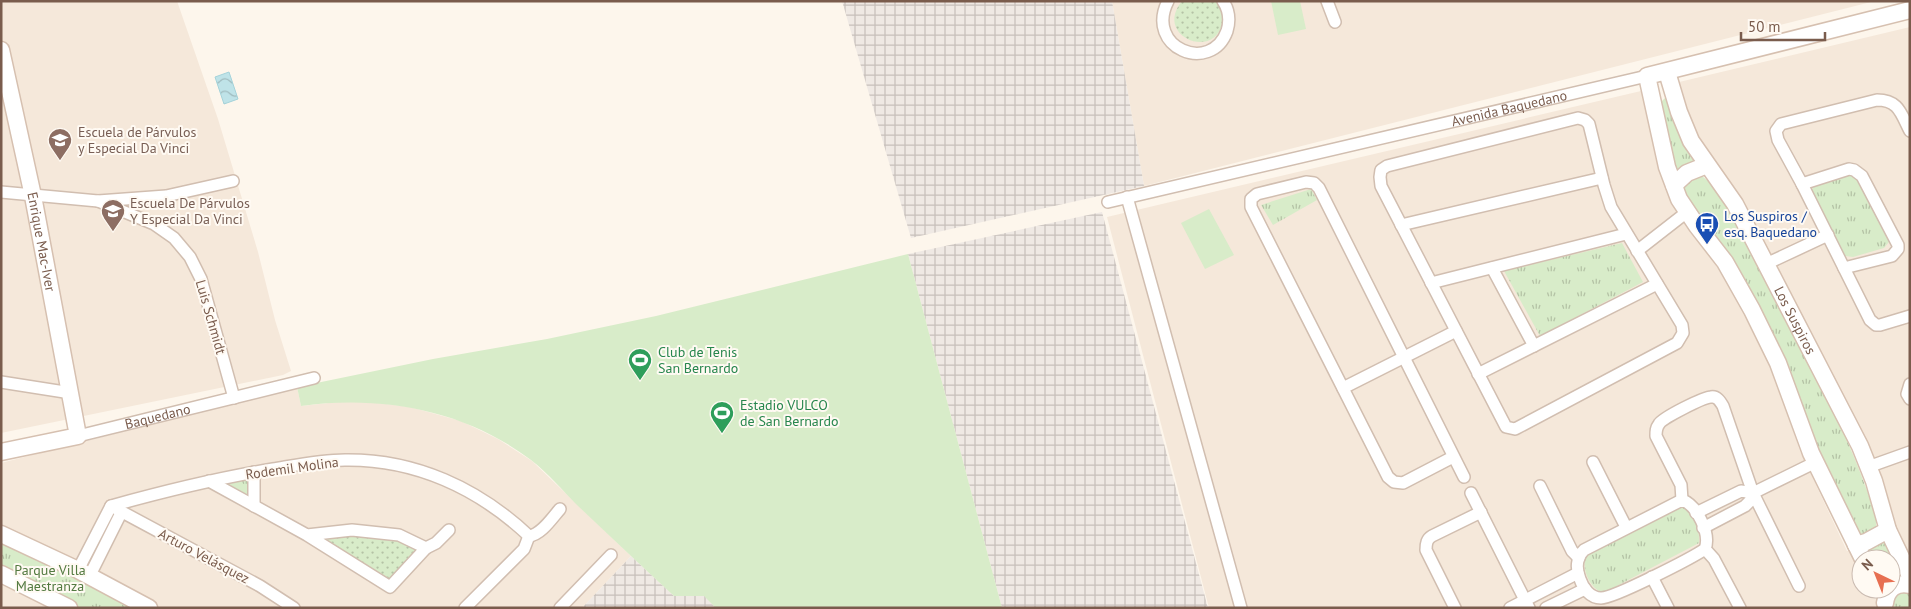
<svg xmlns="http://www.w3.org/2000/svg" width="1911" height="609" font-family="'PT Sans',sans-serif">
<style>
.residential{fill:#f5e8da;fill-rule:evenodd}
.industrial{fill:url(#industrial-grid)}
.grass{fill:url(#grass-dots)}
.park{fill:url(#park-tufts)}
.pitch{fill:#d8ecc9}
.water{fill:url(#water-waves);stroke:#a5d3da}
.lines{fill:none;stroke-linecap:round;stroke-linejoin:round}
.street-casing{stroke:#d1beb0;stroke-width:14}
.secondary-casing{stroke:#d6c0b0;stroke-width:19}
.street{stroke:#fff;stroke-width:11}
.secondary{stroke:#fff;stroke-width:16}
.labels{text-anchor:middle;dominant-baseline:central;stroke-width:4;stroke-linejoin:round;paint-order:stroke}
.street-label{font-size:14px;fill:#7a5c4d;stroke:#fffaf3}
.education-label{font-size:14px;fill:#785e54;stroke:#fffaf3;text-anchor:start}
.transit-label{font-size:14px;fill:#164399;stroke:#fffaf3;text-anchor:start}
.leisure-label{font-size:14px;fill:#27864d;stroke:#fffaf3;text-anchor:start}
.park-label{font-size:14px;fill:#537a41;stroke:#fffaf3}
</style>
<defs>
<pattern id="industrial-grid" width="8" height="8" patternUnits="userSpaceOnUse" patternTransform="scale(1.25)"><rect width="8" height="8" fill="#efe9e4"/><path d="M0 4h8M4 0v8" fill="none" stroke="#c7c0bb"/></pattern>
<pattern id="grass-dots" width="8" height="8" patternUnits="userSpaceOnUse" patternTransform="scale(1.25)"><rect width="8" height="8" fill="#d8ecc9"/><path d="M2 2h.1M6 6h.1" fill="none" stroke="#b4c2a5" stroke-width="1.8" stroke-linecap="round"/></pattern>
<pattern id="park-tufts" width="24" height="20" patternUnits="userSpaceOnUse" patternTransform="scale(1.25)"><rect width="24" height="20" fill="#d8ecc9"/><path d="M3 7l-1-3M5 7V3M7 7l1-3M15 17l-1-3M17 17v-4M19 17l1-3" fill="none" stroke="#b4c2a5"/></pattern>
<pattern id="water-waves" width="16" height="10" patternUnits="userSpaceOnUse" patternTransform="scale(1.25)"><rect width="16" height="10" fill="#bfe3e8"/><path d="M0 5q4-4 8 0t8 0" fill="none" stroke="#a0bbbe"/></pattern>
</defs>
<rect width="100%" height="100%" fill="#fdf6ec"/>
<g class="residential">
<polygon points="1,1 177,1 218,119 258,252 275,320 291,371 283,375 1,433"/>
<polygon points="1112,1 1875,1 1144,186"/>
<path d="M 1910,27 L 1910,608 L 1209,608 L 1107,217 L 1641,91 L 1687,222 L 1712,258 L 1756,337 L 1774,375 L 1800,451 L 1847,551 L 1899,537 L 1836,383 L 1725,195 L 1690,147 L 1675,83 ZM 1861,559 L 1891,559 L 1891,589 L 1861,589 Z"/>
<polygon points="297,387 301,406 347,401 370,402 410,407 461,421 498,439 532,461 631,556 582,608 1,608 1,463"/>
</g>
<g class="industrial">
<polygon points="842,1 1112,1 1144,186 911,238"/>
<polygon points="1102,212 1208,608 1002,608 908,254"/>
<polygon points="631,556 674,596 705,596 716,608 582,608"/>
</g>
<g class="grass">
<path d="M 1182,1 L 1216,1 C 1221,7 1224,14 1222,23 C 1215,61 1153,36 1182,1 Z"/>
<polygon points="348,534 395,539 419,549 389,579 320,538"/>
</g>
<g class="park">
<polygon points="1665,98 1698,162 1674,174 1662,122 1661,102"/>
<polygon points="1848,175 1854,176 1857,179 1889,242 1884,248 1853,257 1845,256 1841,251 1811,190 1818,183"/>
<path d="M 1702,176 C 1728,195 1757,265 1773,297 C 1785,322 1800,345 1813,370 C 1838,418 1860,466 1876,517 L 1876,529 L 1860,536 L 1846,518 L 1772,336 L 1685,199 L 1682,184 L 1686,180 Z"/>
<polygon points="1311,189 1317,200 1273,225 1261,205"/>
<polygon points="1622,243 1643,282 1540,336 1504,271"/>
<polygon points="247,480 249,499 222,483"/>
<path d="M 1678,507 L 1685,508 C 1695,515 1700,532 1699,543 L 1611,589 L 1601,592 C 1589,587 1580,566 1587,555 Z"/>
<polygon points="1,537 137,608 74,608 1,571"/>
<polygon points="1883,538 1892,560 1903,580 1891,583 1891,559 1869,559 1862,546"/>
<polygon points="1893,590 1910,591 1910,608 1895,608 1892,601"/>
</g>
<g class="pitch">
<polygon points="1271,1 1300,1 1306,29 1278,35"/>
<polygon points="1209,209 1234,255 1205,269 1181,223"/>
<path d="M 908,254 L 1002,608 L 716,608 L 704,596 L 674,596 C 641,566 609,535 577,505 C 562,490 548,473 531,460 C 465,410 382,395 301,406 L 297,387 L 433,359 L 547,339 L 656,316 Z"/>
</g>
<polygon class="water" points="229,72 238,99 224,104 215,77"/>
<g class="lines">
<g class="street-casing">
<g id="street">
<path d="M 1168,1 C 1144,48 1211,75 1227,31 C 1230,21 1229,10 1223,1"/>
<polyline points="1327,1 1335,22"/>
<polygon points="1578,118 1585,120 1589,124 1604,185 1611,207 1682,325 1683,333 1677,343 1515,429 1506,427 1381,186 1380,177 1381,170 1387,166"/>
<path d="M 1910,131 C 1901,114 1899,100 1877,100 L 1781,124 L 1776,131 L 1778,140 L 1802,184 L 1870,320 L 1876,325 L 1880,325 L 1910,316"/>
<polyline points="1802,184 1849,169 1854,170 1862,176 1898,245 1898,249 1892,256 1844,268"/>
<polyline points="1,192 98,201 166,196 233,181"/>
<polyline points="1127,197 1241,608"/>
<polyline points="98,201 154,224 174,238 190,257 201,279 234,398"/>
<path id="s1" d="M 1108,202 L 1647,76"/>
<polyline points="1401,225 1602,178"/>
<polyline points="1637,251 1687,212"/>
<polyline points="1766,264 1828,235"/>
<polyline points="1492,268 1534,346"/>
<polyline points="1431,283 1626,234"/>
<polyline points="1478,374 1657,284"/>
<polyline points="1,382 71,393"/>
<polyline points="1910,384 1907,394 1910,399"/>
<polyline points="1343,388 1456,331"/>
<path id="s2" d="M 78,436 L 314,378"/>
<polyline points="1453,457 1403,483 1394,482 1388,477 1251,207 1251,199 1257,194 1306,182 1314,183 1319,188 1464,477"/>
<polyline points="1593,462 1626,527"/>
<polyline points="1868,467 1910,452"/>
<polyline points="209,481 307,535 390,587 426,548 399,535 352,530 307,535"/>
<polyline points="1540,486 1572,551 1579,558"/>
<polyline points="1471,493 1529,608"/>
<path d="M 1682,500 L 1681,485 L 1656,436 C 1656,431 1656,428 1659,424 C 1662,418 1704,397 1711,397 C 1717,396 1720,401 1723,406 L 1753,493 L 1799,586"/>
<path d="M 1682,500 C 1697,505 1711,534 1705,549 C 1692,558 1614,598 1601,598 C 1590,598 1583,588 1580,579 C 1576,569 1576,558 1584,550 Z"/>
<polyline points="111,506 260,586 294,608"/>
<polyline points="254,506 254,472"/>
<polyline points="1696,513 1741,491 1753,493 1816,462"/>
<polyline points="1703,528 1745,506 1750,501 1753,493"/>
<path d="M 529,536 C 541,535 552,518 560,509"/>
<polyline points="426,548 436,543 449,530"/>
<polyline points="1705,549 1714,559 1740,608"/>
<path d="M 78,570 L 111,506 C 165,491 218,478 273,469 C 297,465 321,460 345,460 C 415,459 478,488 529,536"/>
<polyline points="89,577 121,513"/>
<polyline points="1652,577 1668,608"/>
<polyline points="465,608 524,549 529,536"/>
<polyline points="560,608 611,555"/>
<path d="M 1455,608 L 1426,550 C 1426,543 1427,539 1432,536 L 1481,512"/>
<polyline points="1510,608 1578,573"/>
<polyline points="1546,608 1585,589"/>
</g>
</g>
<g class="secondary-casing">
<g id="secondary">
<path id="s3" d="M 1,50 L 33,196 L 78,436 L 1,452"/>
<path id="s4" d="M 1667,72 L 1679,112 L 1691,141 L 1735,204 L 1860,446 L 1874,481 L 1888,530 L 1910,576"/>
<polyline points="1674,185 1687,173 1707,165"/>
<polyline points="1,534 78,570 149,608"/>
<polyline points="1856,545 1866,542 1888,530"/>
<polyline points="1863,559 1811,453 1778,363 1752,310 1725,262 1697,226 1679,199 1667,167 1647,76 1910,10"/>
<polyline points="1,574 69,608"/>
<path d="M 1885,603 C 1887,589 1896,582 1910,585"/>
</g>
</g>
<use href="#street" class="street"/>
<use href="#secondary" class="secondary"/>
</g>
<defs>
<g id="school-pin" transform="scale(1.25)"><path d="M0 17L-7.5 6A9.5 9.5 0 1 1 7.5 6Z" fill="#8d6e63" stroke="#fffaf3"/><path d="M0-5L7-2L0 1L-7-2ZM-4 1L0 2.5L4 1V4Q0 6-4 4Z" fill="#fff"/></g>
<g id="bus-pin" transform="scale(1.25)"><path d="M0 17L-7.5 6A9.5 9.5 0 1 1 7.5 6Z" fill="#1a4fb4" stroke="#fffaf3"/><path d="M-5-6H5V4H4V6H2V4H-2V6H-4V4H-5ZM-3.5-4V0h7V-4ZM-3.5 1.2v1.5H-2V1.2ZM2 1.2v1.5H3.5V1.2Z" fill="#fff"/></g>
<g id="stadium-pin" transform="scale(1.25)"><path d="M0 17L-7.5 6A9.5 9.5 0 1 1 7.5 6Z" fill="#2e9e5b" stroke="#fffaf3"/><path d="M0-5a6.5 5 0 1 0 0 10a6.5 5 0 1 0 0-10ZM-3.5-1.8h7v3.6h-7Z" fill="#fff"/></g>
</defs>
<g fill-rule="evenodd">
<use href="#school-pin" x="60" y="140"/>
<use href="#school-pin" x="113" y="211"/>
<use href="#bus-pin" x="1707" y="224"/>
<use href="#stadium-pin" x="640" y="360"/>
<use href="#stadium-pin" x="722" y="413"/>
</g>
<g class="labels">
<g class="street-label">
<text stroke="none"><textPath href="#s1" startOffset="412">Avenida Baquedano</textPath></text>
<text stroke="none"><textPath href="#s3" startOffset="196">Enrique Mac-Iver</textPath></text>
<text transform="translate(211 317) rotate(74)">Luis Schmidt</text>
<text stroke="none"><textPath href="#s4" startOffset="281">Los Suspiros</textPath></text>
<text stroke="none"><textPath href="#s2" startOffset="82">Baquedano</textPath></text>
<text transform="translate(292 468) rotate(-8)">Rodemil Molina</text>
<text transform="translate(204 556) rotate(28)">Arturo Velásquez</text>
</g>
<g class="education-label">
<text x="78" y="132">Escuela de Párvulos<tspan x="78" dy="16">y Especial Da Vinci</tspan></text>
<text x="130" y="203">Escuela De Párvulos<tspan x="130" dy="16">Y Especial Da Vinci</tspan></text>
</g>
<g class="transit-label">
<text x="1724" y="216">Los Suspiros /<tspan x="1724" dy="16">esq. Baquedano</tspan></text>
</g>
<g class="leisure-label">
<text x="658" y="352">Club de Tenis<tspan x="658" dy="16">San Bernardo</tspan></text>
<text x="740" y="405">Estadio VULCO<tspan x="740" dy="16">de San Bernardo</tspan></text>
</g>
<g class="park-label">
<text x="50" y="570">Parque Villa<tspan x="50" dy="16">Maestranza</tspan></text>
</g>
</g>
<rect width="1911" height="609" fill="none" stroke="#7a5c4d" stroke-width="5"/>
<g transform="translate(1876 574) rotate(317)"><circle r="24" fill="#fffaf3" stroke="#cabbb1"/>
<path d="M0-4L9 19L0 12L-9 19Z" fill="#e76f51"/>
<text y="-8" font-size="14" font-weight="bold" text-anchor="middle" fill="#7a5c4d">N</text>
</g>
<path d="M1741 32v8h84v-8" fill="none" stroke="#7a5c4d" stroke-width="2.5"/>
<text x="1748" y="32" font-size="15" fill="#7a5c4d" stroke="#fffaf3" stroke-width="4" paint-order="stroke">50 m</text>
</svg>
